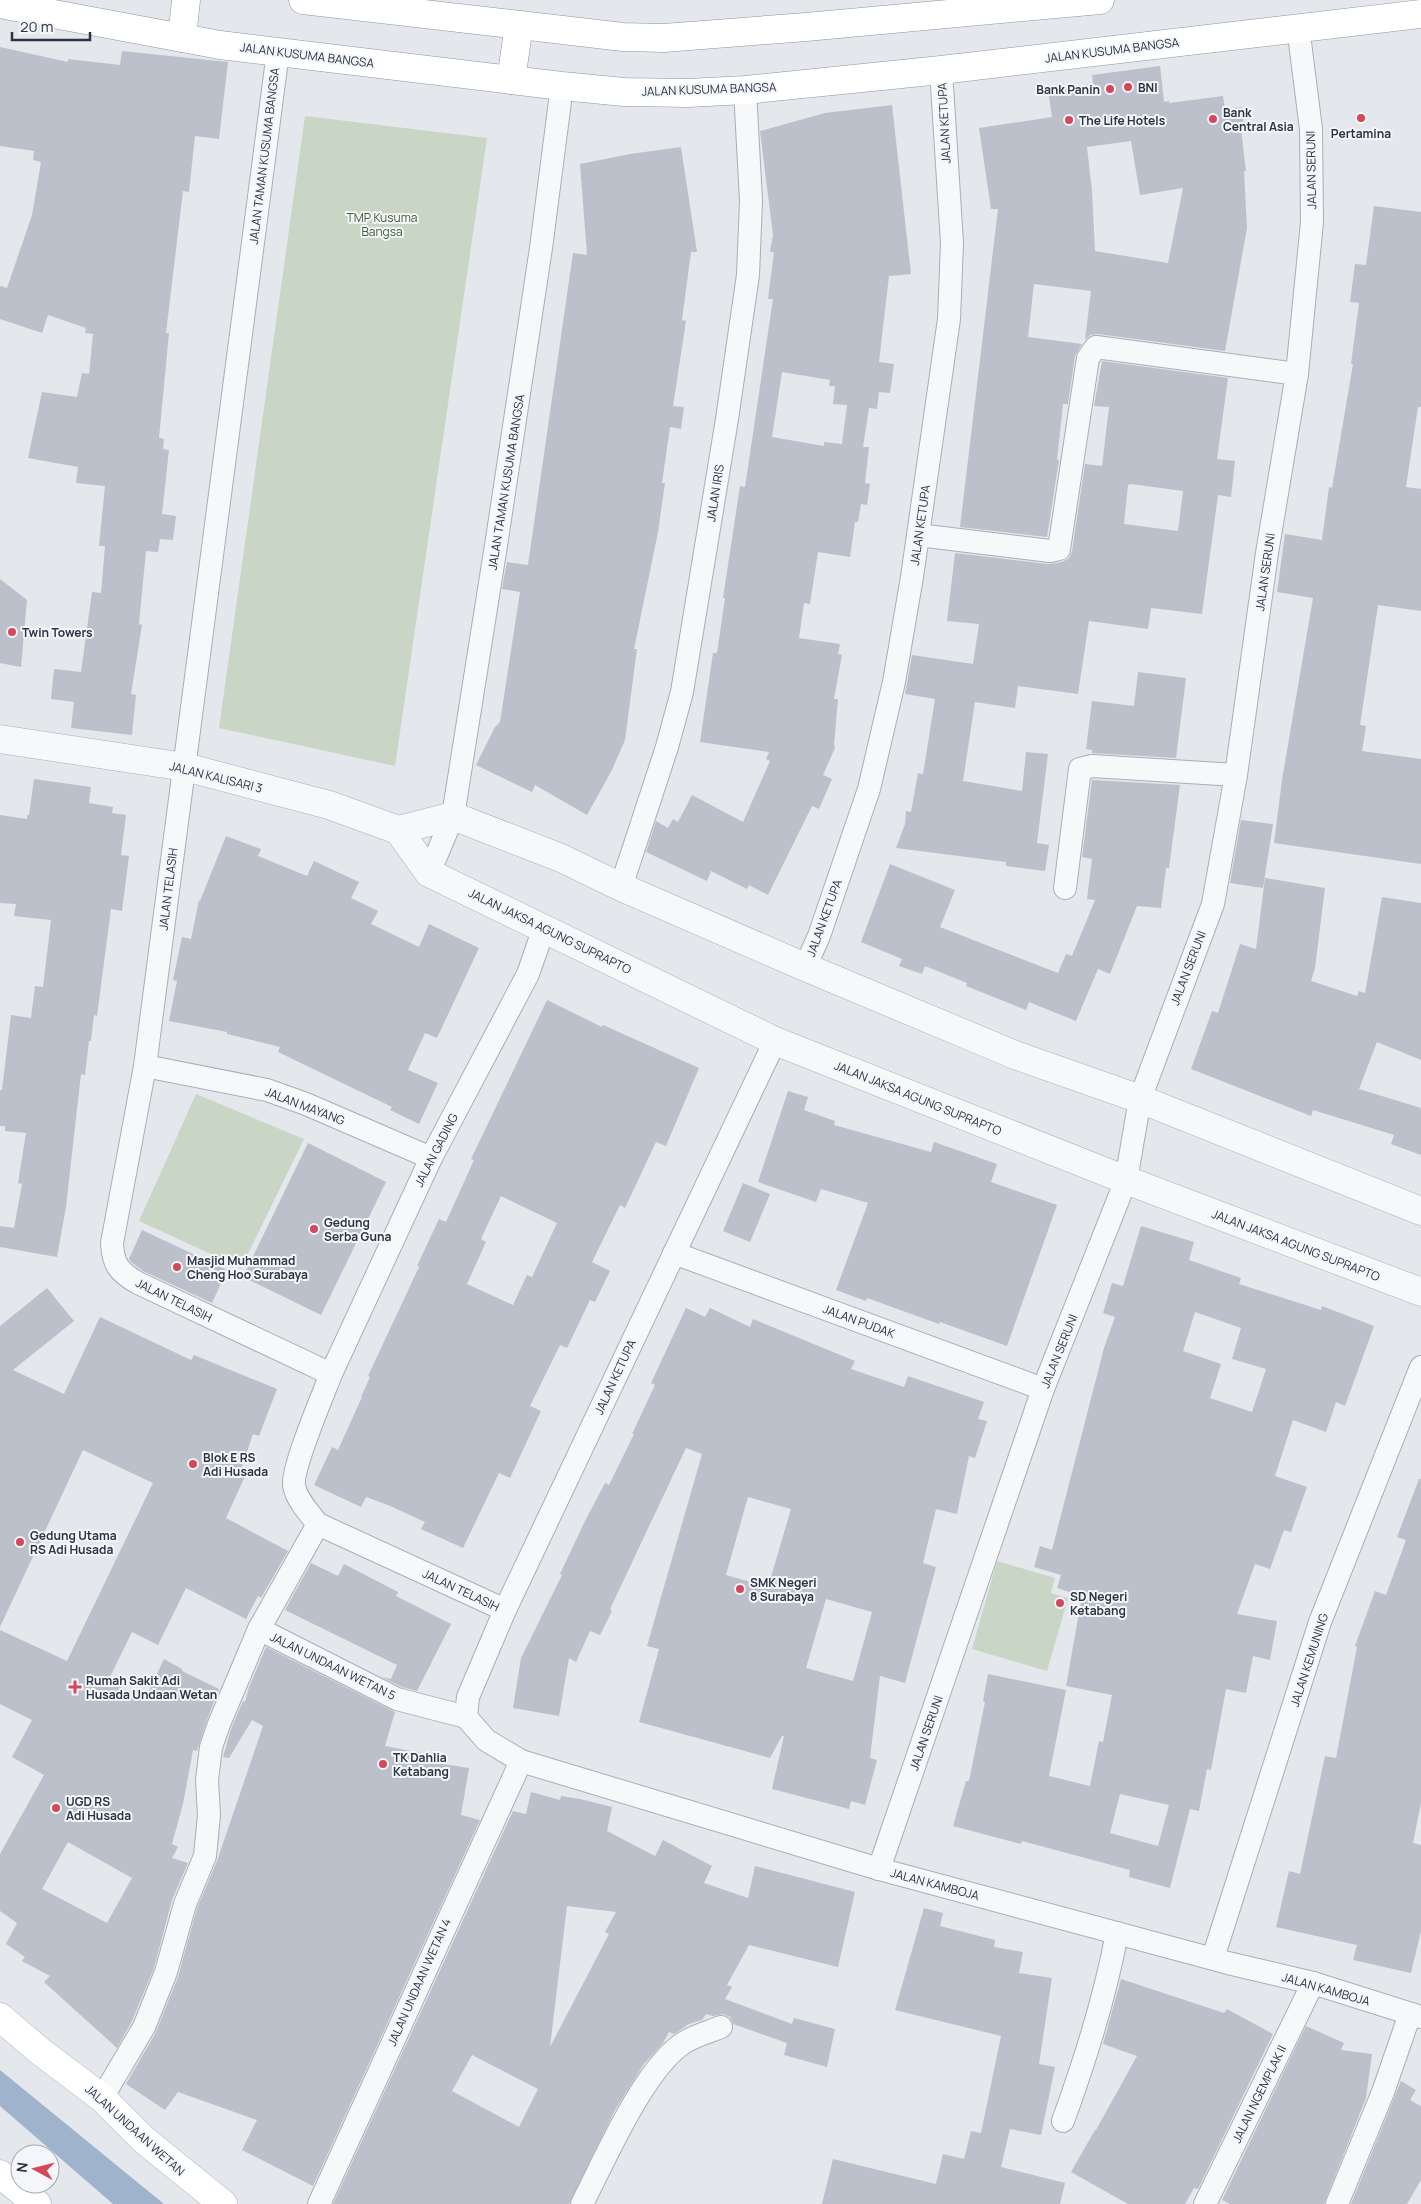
<svg xmlns="http://www.w3.org/2000/svg" width="1421" height="2204" font-family="Manrope,sans-serif">
<style>
.green{fill:#c9d6c5}
.water{fill:#9fb4cc}
.building{fill:#bbc0ca;fill-rule:evenodd}
.lines{fill:none;stroke-linecap:round;stroke-linejoin:round}
.minor-casing{stroke:#a9aeb7;stroke-width:24}
.tertiary-casing{stroke:#a9aeb7;stroke-width:29}
.secondary-casing{stroke:#a9aeb7;stroke-width:29}
.trunk-casing{stroke:#8b94a3;stroke-width:29}
.minor{stroke:#f7f8fa;stroke-width:22}
.tertiary{stroke:#f7f8fa;stroke-width:28}
.secondary{stroke:#fff;stroke-width:28}
.trunk{stroke:#fff;stroke-width:28}
.poi-dot{fill:#d1495b;stroke:#f4f6f9;stroke-width:2}
.labels{text-anchor:middle;dominant-baseline:central;stroke-width:4;stroke-linejoin:round;paint-order:stroke}
.street-label{font-size:12px;fill:#2b3445;stroke:#f4f6f9}
.poi-label{font-size:12px;font-weight:bold;fill:#2b3445;stroke:#f4f6f9;text-anchor:start}
.park-label{font-size:12px;fill:#3f6138;stroke:#f4f6f9}
</style>
<rect width="100%" height="100%" fill="#e4e7ec"/>
<g class="green">
<polygon points="305,116 487,138 395,766 219,728"/>
<polygon points="196,1094 304,1139 241,1268 139,1221"/>
<polygon points="997,1561 1055,1578 1051,1593 1068,1598 1047,1671 972,1649"/>
</g>
<polygon class="water" points="0,2070 164,2204 113,2204 0,2106"/>
<g class="building">
<polygon points="0,47 68,62 68,59 120,65 122,51 228,62 219,139 195,136 189,192 183,191 166,333 169,333 159,438 164,439 163,449 169,450 162,514 176,516 173,540 160,539 158,552 146,551 139,624 142,625 131,694 136,695 132,735 71,728 74,702 51,699 54,669 81,672 92,592 101,593 105,546 99,546 105,486 76,483 78,467 28,458 42,392 77,397 82,373 89,374 93,334 85,333 86,328 48,315 42,333 0,319 0,286 7,288 32,215 41,162 33,160 34,151 0,146"/>
<path d="M 1160,66 L 1164,102 L 1169,101 L 1169,103 L 1223,96 L 1225,109 L 1242,107 L 1244,128 L 1241,129 L 1246,171 L 1244,171 L 1247,228 L 1225,351 L 1098,334 L 1090,335 L 1085,340 L 1091,291 L 1034,284 L 1028,337 L 1082,344 L 1075,356 L 1068,404 L 1063,404 L 1057,460 L 1059,460 L 1047,537 L 960,527 L 998,209 L 991,209 L 979,128 L 1052,117 L 1048,90 L 1093,84 L 1092,75 ZM 1131,141 L 1140,195 L 1183,188 L 1168,263 L 1095,251 L 1092,191 L 1087,147 Z"/>
<path d="M 892,105 L 911,274 L 889,276 L 879,362 L 894,364 L 890,393 L 879,392 L 877,409 L 869,408 L 863,447 L 869,447 L 865,483 L 870,484 L 867,505 L 861,504 L 858,522 L 855,522 L 850,557 L 818,552 L 810,604 L 804,603 L 799,638 L 840,644 L 838,654 L 842,655 L 834,699 L 838,699 L 834,745 L 835,748 L 823,775 L 832,779 L 819,809 L 812,806 L 768,895 L 749,885 L 747,889 L 711,871 L 707,881 L 646,852 L 656,821 L 668,828 L 673,819 L 678,822 L 692,795 L 743,822 L 770,761 L 766,759 L 769,752 L 700,742 L 713,653 L 717,653 L 725,598 L 723,598 L 740,486 L 745,487 L 773,299 L 768,299 L 774,252 L 770,252 L 773,235 L 760,131 L 825,113 ZM 782,372 L 830,380 L 829,386 L 835,386 L 833,404 L 847,405 L 842,444 L 824,442 L 824,446 L 772,437 Z"/>
<polygon points="681,147 697,252 691,252 682,320 686,321 673,406 684,407 681,429 670,427 662,483 665,483 658,532 634,649 637,649 625,740 612,770 587,815 535,785 532,792 476,765 495,727 500,722 520,592 502,589 507,562 528,565 573,253 587,255 580,164 630,154"/>
<polygon points="1374,206 1421,212 1421,407 1418,407 1406,487 1421,489 1421,611 1378,605 1360,725 1366,726 1362,751 1421,759 1421,864 1274,843 1282,780 1313,598 1277,592 1285,534 1322,540 1329,487 1332,488 1353,364 1351,364 1359,303 1350,302 1355,264 1366,265"/>
<path d="M 1102,361 L 1228,378 L 1217,459 L 1235,461 L 1231,497 L 1218,495 L 1202,614 L 1151,608 L 1148,629 L 1089,621 L 1078,694 L 1018,686 L 1015,708 L 975,702 L 963,781 L 1022,791 L 1026,752 L 1048,754 L 1037,843 L 1049,845 L 1045,871 L 1006,866 L 1006,862 L 896,848 L 905,824 L 906,811 L 911,812 L 918,773 L 923,774 L 935,699 L 905,694 L 912,655 L 973,664 L 979,624 L 947,621 L 955,553 L 1048,564 L 1062,562 L 1069,558 L 1072,551 L 1085,464 L 1102,466 L 1109,407 L 1094,406 ZM 1131,484 L 1183,491 L 1178,531 L 1124,524 L 1128,485 Z"/>
<polygon points="0,579 27,600 21,667 0,663"/>
<polygon points="1138,672 1186,678 1176,758 1092,753 1092,750 1086,749 1092,701 1134,706"/>
<polygon points="34,779 91,787 89,803 113,807 112,813 126,815 121,855 129,856 122,911 111,909 97,1016 94,1015 91,1041 89,1041 85,1075 81,1074 66,1207 57,1257 0,1247 0,1226 14,1228 22,1184 18,1183 26,1133 5,1131 5,1126 0,1126 0,1090 2,1090 11,1015 31,1018 35,986 43,987 51,920 14,916 16,904 0,903 0,815 27,819 27,815 29,815"/>
<polygon points="1092,780 1180,785 1169,868 1166,868 1161,908 1137,906 1110,974 1098,969 1076,1021 1029,1002 1026,1010 966,986 967,983 925,966 922,974 899,966 902,959 861,942 890,864 955,890 940,927 1058,973 1066,954 1072,956 1095,900 1087,899 1092,859 1082,857"/>
<polygon points="1241,820 1273,824 1263,888 1230,883"/>
<polygon points="226,836 261,849 258,856 307,876 314,861 359,882 351,898 378,911 371,924 419,947 429,924 479,948 437,1038 425,1033 408,1070 438,1083 419,1124 390,1110 392,1107 278,1052 280,1047 227,1034 227,1032 169,1021 177,981 173,980 182,937 191,939 199,900 200,901"/>
<polygon points="1265,878 1325,888 1315,968 1311,981 1357,996 1359,991 1365,993 1382,897 1421,903 1421,1060 1377,1042 1359,1089 1421,1108 1421,1155 1391,1144 1394,1135 1313,1110 1311,1116 1191,1069 1212,1011 1218,1013 1240,944 1256,949"/>
<path d="M 547,1000 L 602,1027 L 603,1025 L 699,1068 L 666,1146 L 656,1142 L 625,1208 L 620,1205 L 592,1262 L 610,1271 L 595,1302 L 590,1300 L 567,1348 L 560,1345 L 530,1406 L 541,1411 L 510,1478 L 499,1473 L 463,1548 L 421,1529 L 425,1522 L 388,1505 L 366,1497 L 361,1507 L 314,1485 L 332,1447 L 338,1450 L 362,1397 L 361,1397 L 370,1377 L 368,1376 L 419,1267 L 417,1266 L 439,1219 L 446,1222 L 474,1160 L 471,1159 ZM 501,1196 L 557,1223 L 532,1277 L 527,1275 L 513,1305 L 467,1284 L 486,1242 L 481,1239 Z"/>
<polygon points="788,1091 808,1097 804,1110 835,1121 834,1125 931,1152 934,1142 997,1164 991,1182 1057,1205 1007,1346 940,1322 939,1324 867,1298 866,1301 836,1290 868,1203 821,1189 816,1202 758,1182"/>
<polygon points="308,1143 386,1182 321,1315 243,1277"/>
<polygon points="743,1183 770,1194 750,1242 723,1231"/>
<path d="M 1141,1226 L 1194,1242 L 1189,1260 L 1241,1278 L 1239,1284 L 1321,1310 L 1322,1306 L 1374,1326 L 1345,1406 L 1336,1402 L 1326,1432 L 1293,1420 L 1275,1476 L 1307,1487 L 1291,1532 L 1284,1530 L 1270,1569 L 1255,1564 L 1237,1614 L 1277,1621 L 1270,1660 L 1253,1656 L 1246,1693 L 1226,1689 L 1211,1770 L 1207,1769 L 1199,1811 L 1190,1809 L 1170,1888 L 1129,1877 L 1130,1870 L 1022,1841 L 1021,1844 L 953,1826 L 966,1781 L 969,1781 L 985,1702 L 983,1701 L 988,1674 L 1066,1690 L 1049,1776 L 1090,1786 L 1099,1741 L 1103,1742 L 1112,1695 L 1066,1686 L 1082,1596 L 1057,1588 L 1061,1575 L 1034,1567 L 1040,1546 L 1052,1550 L 1104,1348 L 1115,1317 L 1103,1313 L 1112,1283 L 1123,1286 ZM 1195,1312 L 1241,1328 L 1232,1359 L 1266,1369 L 1252,1412 L 1210,1398 L 1221,1364 L 1183,1351 ZM 1120,1794 L 1169,1805 L 1158,1846 L 1110,1833 Z"/>
<polygon points="142,1230 227,1270 212,1303 143,1271 131,1262 129,1259"/>
<path d="M 47,1288 L 74,1321 L 13,1370 L 64,1394 L 100,1317 L 191,1360 L 194,1355 L 277,1389 L 259,1436 L 253,1434 L 240,1472 L 246,1474 L 226,1518 L 288,1551 L 261,1598 L 258,1596 L 246,1619 L 186,1588 L 158,1645 L 132,1632 L 108,1681 L 145,1699 L 164,1659 L 182,1669 L 182,1671 L 219,1689 L 207,1720 L 197,1751 L 193,1750 L 183,1804 L 172,1844 L 178,1847 L 172,1858 L 188,1863 L 172,1900 L 154,1968 L 132,2021 L 117,2048 L 44,1982 L 50,1976 L 22,1961 L 25,1957 L 6,1944 L 17,1923 L 0,1911 L 0,1854 L 44,1775 L 12,1757 L 32,1720 L 0,1704 L 0,1630 L 67,1661 L 153,1483 L 83,1450 L 0,1627 L 0,1326 ZM 68,1842 L 132,1878 L 107,1923 L 42,1889 Z"/>
<path d="M 686,1308 L 705,1317 L 710,1308 L 750,1327 L 753,1319 L 855,1361 L 851,1369 L 904,1387 L 908,1376 L 984,1402 L 978,1419 L 987,1421 L 975,1458 L 969,1456 L 957,1514 L 936,1509 L 923,1563 L 936,1567 L 905,1683 L 880,1676 L 870,1758 L 877,1760 L 865,1805 L 851,1801 L 849,1809 L 772,1789 L 784,1736 L 782,1736 L 770,1758 L 639,1722 L 659,1649 L 647,1646 L 702,1454 L 686,1448 L 610,1609 L 612,1611 L 600,1635 L 590,1631 L 576,1662 L 569,1658 L 559,1716 L 513,1708 L 521,1658 L 562,1575 L 560,1574 L 585,1521 L 605,1483 L 609,1485 L 634,1434 L 632,1434 L 655,1385 L 651,1383 ZM 748,1497 L 791,1509 L 768,1587 L 726,1575 ZM 826,1599 L 872,1612 L 853,1681 L 806,1668 Z"/>
<polygon points="1419,1479 1421,1479 1421,1803 1413,1843 1421,1845 1421,1931 1411,1973 1353,1960 1357,1945 1276,1927 1289,1871 1300,1874 1325,1756 1336,1758 1357,1647 1355,1646 1375,1591 1386,1595 1406,1540 1397,1537"/>
<polygon points="311,1563 338,1576 344,1564 398,1592 396,1596 451,1624 417,1691 402,1687 382,1677 391,1679 397,1665 285,1610"/>
<polygon points="266,1647 395,1712 385,1746 431,1755 430,1762 469,1768 461,1815 480,1820 313,2186 242,2150 257,2120 178,2092 165,2110 126,2084 155,2034 178,1977 197,1908 217,1861 263,1726 252,1720 229,1758 223,1757 231,1729 243,1701 245,1702 249,1687"/>
<path d="M 531,1792 L 560,1800 L 561,1796 L 580,1799 L 612,1807 L 607,1831 L 655,1856 L 663,1840 L 712,1866 L 704,1883 L 748,1898 L 755,1866 L 855,1892 L 838,1967 L 749,1945 L 727,1985 L 732,1987 L 725,1999 L 792,2024 L 794,2018 L 835,2029 L 827,2067 L 784,2055 L 787,2043 L 733,2024 L 730,2017 L 723,2014 L 713,2016 L 706,2014 L 702,2020 L 689,2024 L 674,2034 L 669,2032 L 663,2043 L 644,2064 L 615,2110 L 569,2204 L 333,2204 L 513,1811 L 526,1814 ZM 567,1906 L 616,1912 L 605,1932 L 609,1934 L 550,2047 ZM 472,2055 L 538,2089 L 519,2127 L 452,2091 Z"/>
<polygon points="924,1908 943,1913 940,1926 995,1940 994,1947 1023,1952 1019,1973 1052,1978 1039,2064 1055,2067 1041,2135 1010,2129 1001,2167 1065,2183 1060,2204 822,2204 833,2159 936,2184 943,2154 964,2159 971,2131 981,2133 1001,2036 895,2010"/>
<polygon points="1121,1979 1224,2013 1227,2009 1273,2034 1198,2189 1194,2188 1185,2204 1128,2204 1071,2172 1095,2130 1096,2130 1137,2056 1103,2044"/>
<polygon points="1306,2026 1344,2043 1341,2050 1372,2054 1366,2098 1324,2204 1230,2204 1222,2200"/>
<polygon points="1401,2081 1416,2090 1410,2100 1421,2106 1421,2180 1407,2204 1351,2204"/>
</g>
<g class="lines">
<g class="minor-casing">
<g id="minor">
<path d="M 278,52 L 145,1066 L 112,1243 C 113,1265 119,1272 138,1283 L 331,1374 C 323,1395 292,1467 294,1485 C 296,1499 309,1513 318,1524 L 505,1610"/>
<polyline points="918,535 1050,551 1059,549 1088,358 1096,347 1297,374"/>
<polyline points="429,873 453,816 497,539 541,248 562,86"/>
<polyline points="621,887 667,747 682,692 727,419 748,275 751,201 745,90"/>
<polyline points="1065,888 1080,769 1092,766 1236,775"/>
<polyline points="805,967 819,936 869,789 894,682 912,577 949,319 952,243 941,70"/>
<polyline points="145,1066 267,1090 306,1104 431,1158"/>
<polyline points="674,1253 1043,1389"/>
<polyline points="331,1374 431,1158 528,974 544,928"/>
<polyline points="259,1629 397,1699 466,1717"/>
<polyline points="466,1717 486,1740 521,1761 879,1869 1228,1963 1313,1983 1421,2017"/>
<polyline points="466,1717 468,1697 505,1610 775,1041"/>
<polyline points="879,1869 1043,1389 1126,1180 1140,1099 1213,904 1236,775 1267,553 1297,374 1312,222 1311,129 1298,27"/>
<polyline points="1213,1958 1320,1622 1421,1367"/>
<polyline points="102,2098 144,2027 166,1972 185,1904 205,1856 209,1815 207,1780 211,1747 219,1724 259,1629 318,1524"/>
<path d="M 1063,2121 C 1086,2058 1105,1998 1117,1933"/>
<polyline points="319,2204 521,1761"/>
<path d="M 582,2204 C 604,2161 645,2066 685,2042 C 696,2035 709,2032 721,2027"/>
<polyline points="1205,2204 1313,1983"/>
<polyline points="1337,2204 1383,2092 1410,2014"/>
</g>
</g>
<g class="tertiary-casing">
<g id="tertiary">
<polyline points="0,739 185,767 329,805 398,830 453,816 561,858 621,887 805,967 1015,1055 1140,1099 1421,1211"/>
<polyline points="398,830 429,873 775,1041 1126,1180 1421,1292"/>
</g>
</g>
<g class="secondary-casing">
<g id="secondary">
<polyline points="0,2017 41,2052 102,2098 144,2140 223,2204"/>
<polyline points="0,2174 37,2204"/>
</g>
</g>
<g class="trunk-casing">
<g id="trunk">
<polyline points="303,0 623,37 664,38 806,27 1100,0"/>
<polyline points="0,4 220,45 562,86 624,92 688,93 745,90 941,70 1421,14"/>
<polyline points="182,38 186,0"/>
<polyline points="511,80 519,25"/>
</g>
</g>
<use href="#minor" class="minor"/>
<use href="#tertiary" class="tertiary"/>
<use href="#secondary" class="secondary"/>
<use href="#trunk" class="trunk"/>
</g>
<g class="poi-dot">
<circle cx="1128" cy="87" r="5"/>
<circle cx="1110" cy="89" r="5"/>
<circle cx="1361" cy="118" r="5"/>
<circle cx="1213" cy="119" r="5"/>
<circle cx="1069" cy="120" r="5"/>
<circle cx="12" cy="632" r="5"/>
<circle cx="314" cy="1229" r="5"/>
<circle cx="177" cy="1267" r="5"/>
<circle cx="193" cy="1464" r="5"/>
<circle cx="20" cy="1542" r="5"/>
<circle cx="740" cy="1589" r="5"/>
<circle cx="1060" cy="1603" r="5"/>
<path d="M72.5 1679.5h5v5h5v5h-5v5h-5v-5h-5v-5h5z"/>
<circle cx="383" cy="1764" r="5"/>
<circle cx="56" cy="1808" r="5"/>
</g>
<g class="labels">
<g class="street-label">
<text transform="translate(1112 50) rotate(-7)">JALAN KUSUMA BANGSA</text>
<text transform="translate(307 55) rotate(7)">JALAN KUSUMA BANGSA</text>
<text transform="translate(709 89) rotate(-2)">JALAN KUSUMA BANGSA</text>
<text transform="translate(944 123) rotate(-93)">JALAN KETUPA</text>
<text transform="translate(264 156) rotate(-83)">JALAN TAMAN KUSUMA BANGSA</text>
<text transform="translate(1311 170) rotate(-91)">JALAN SERUNI</text>
<text transform="translate(506 482) rotate(-81)">JALAN TAMAN KUSUMA BANGSA</text>
<text transform="translate(715 493) rotate(-81)">JALAN IRIS</text>
<text transform="translate(920 525) rotate(-82)">JALAN KETUPA</text>
<text transform="translate(1265 572) rotate(-82)">JALAN SERUNI</text>
<text transform="translate(216 777) rotate(14)">JALAN KALISARI 3</text>
<text transform="translate(168 889) rotate(-83)">JALAN TELASIH</text>
<text transform="translate(824 918) rotate(-70)">JALAN KETUPA</text>
<text transform="translate(550 931) rotate(26)">JALAN JAKSA AGUNG SUPRAPTO</text>
<text transform="translate(1188 968) rotate(-69)">JALAN SERUNI</text>
<text transform="translate(918 1098) rotate(22)">JALAN JAKSA AGUNG SUPRAPTO</text>
<text transform="translate(305 1106) rotate(21)">JALAN MAYANG</text>
<text transform="translate(436 1150) rotate(-63)">JALAN GADING</text>
<text transform="translate(1296 1245) rotate(21)">JALAN JAKSA AGUNG SUPRAPTO</text>
<text transform="translate(174 1300) rotate(26)">JALAN TELASIH</text>
<text transform="translate(859 1321) rotate(20)">JALAN PUDAK</text>
<text transform="translate(1059 1351) rotate(-68)">JALAN SERUNI</text>
<text transform="translate(615 1377) rotate(-65)">JALAN KETUPA</text>
<text transform="translate(461 1590) rotate(25)">JALAN TELASIH</text>
<text transform="translate(1309 1660) rotate(-72)">JALAN KEMUNING</text>
<text transform="translate(333 1666) rotate(26)">JALAN UNDAAN WETAN 5</text>
<text transform="translate(926 1733) rotate(-71)">JALAN SERUNI</text>
<text transform="translate(935 1884) rotate(15)">JALAN KAMBOJA</text>
<text transform="translate(419 1982) rotate(-66)">JALAN UNDAAN WETAN 4</text>
<text transform="translate(1326 1989) rotate(16)">JALAN KAMBOJA</text>
<text transform="translate(1259 2094) rotate(-64)">JALAN NGEMPLAK II</text>
<text transform="translate(135 2130) rotate(42)">JALAN UNDAAN WETAN</text>
</g>
<g class="poi-label">
<text x="1138" y="87">BNI</text>
<text x="1100" y="89" text-anchor="end">Bank Panin</text>
<text x="1223" y="112">Bank<tspan x="1223" dy="14">Central Asia</tspan></text>
<text x="1079" y="120">The Life Hotels</text>
<text x="1361" y="133" text-anchor="middle">Pertamina</text>
<text x="22" y="632">Twin Towers</text>
<text x="324" y="1222">Gedung<tspan x="324" dy="14">Serba Guna</tspan></text>
<text x="187" y="1260">Masjid Muhammad<tspan x="187" dy="14">Cheng Hoo Surabaya</tspan></text>
<text x="203" y="1457">Blok E RS<tspan x="203" dy="14">Adi Husada</tspan></text>
<text x="30" y="1535">Gedung Utama<tspan x="30" dy="14">RS Adi Husada</tspan></text>
<text x="750" y="1582">SMK Negeri<tspan x="750" dy="14">8 Surabaya</tspan></text>
<text x="1070" y="1596">SD Negeri<tspan x="1070" dy="14">Ketabang</tspan></text>
<text x="86" y="1680">Rumah Sakit Adi<tspan x="86" dy="14">Husada Undaan Wetan</tspan></text>
<text x="393" y="1757">TK Dahlia<tspan x="393" dy="14">Ketabang</tspan></text>
<text x="66" y="1801">UGD RS<tspan x="66" dy="14">Adi Husada</tspan></text>
</g>
<g class="park-label">
<text x="382" y="217">TMP Kusuma<tspan x="382" dy="14">Bangsa</tspan></text>
</g>
</g>
<g transform="translate(35 2169) rotate(277)"><circle r="24" fill="#f4f6f9" stroke="#a4a8b1"/>
<path d="M0-4L9 19L0 12L-9 19Z" fill="#d1495b"/>
<text y="-8" font-size="14" font-weight="bold" text-anchor="middle" fill="#2b3445">N</text>
</g>
<path d="M12 32v8h78v-8" fill="none" stroke="#2b3445" stroke-width="2.5"/>
<text x="20" y="32" font-size="15" fill="#2b3445" stroke="#f4f6f9" stroke-width="4" paint-order="stroke">20 m</text>
</svg>
